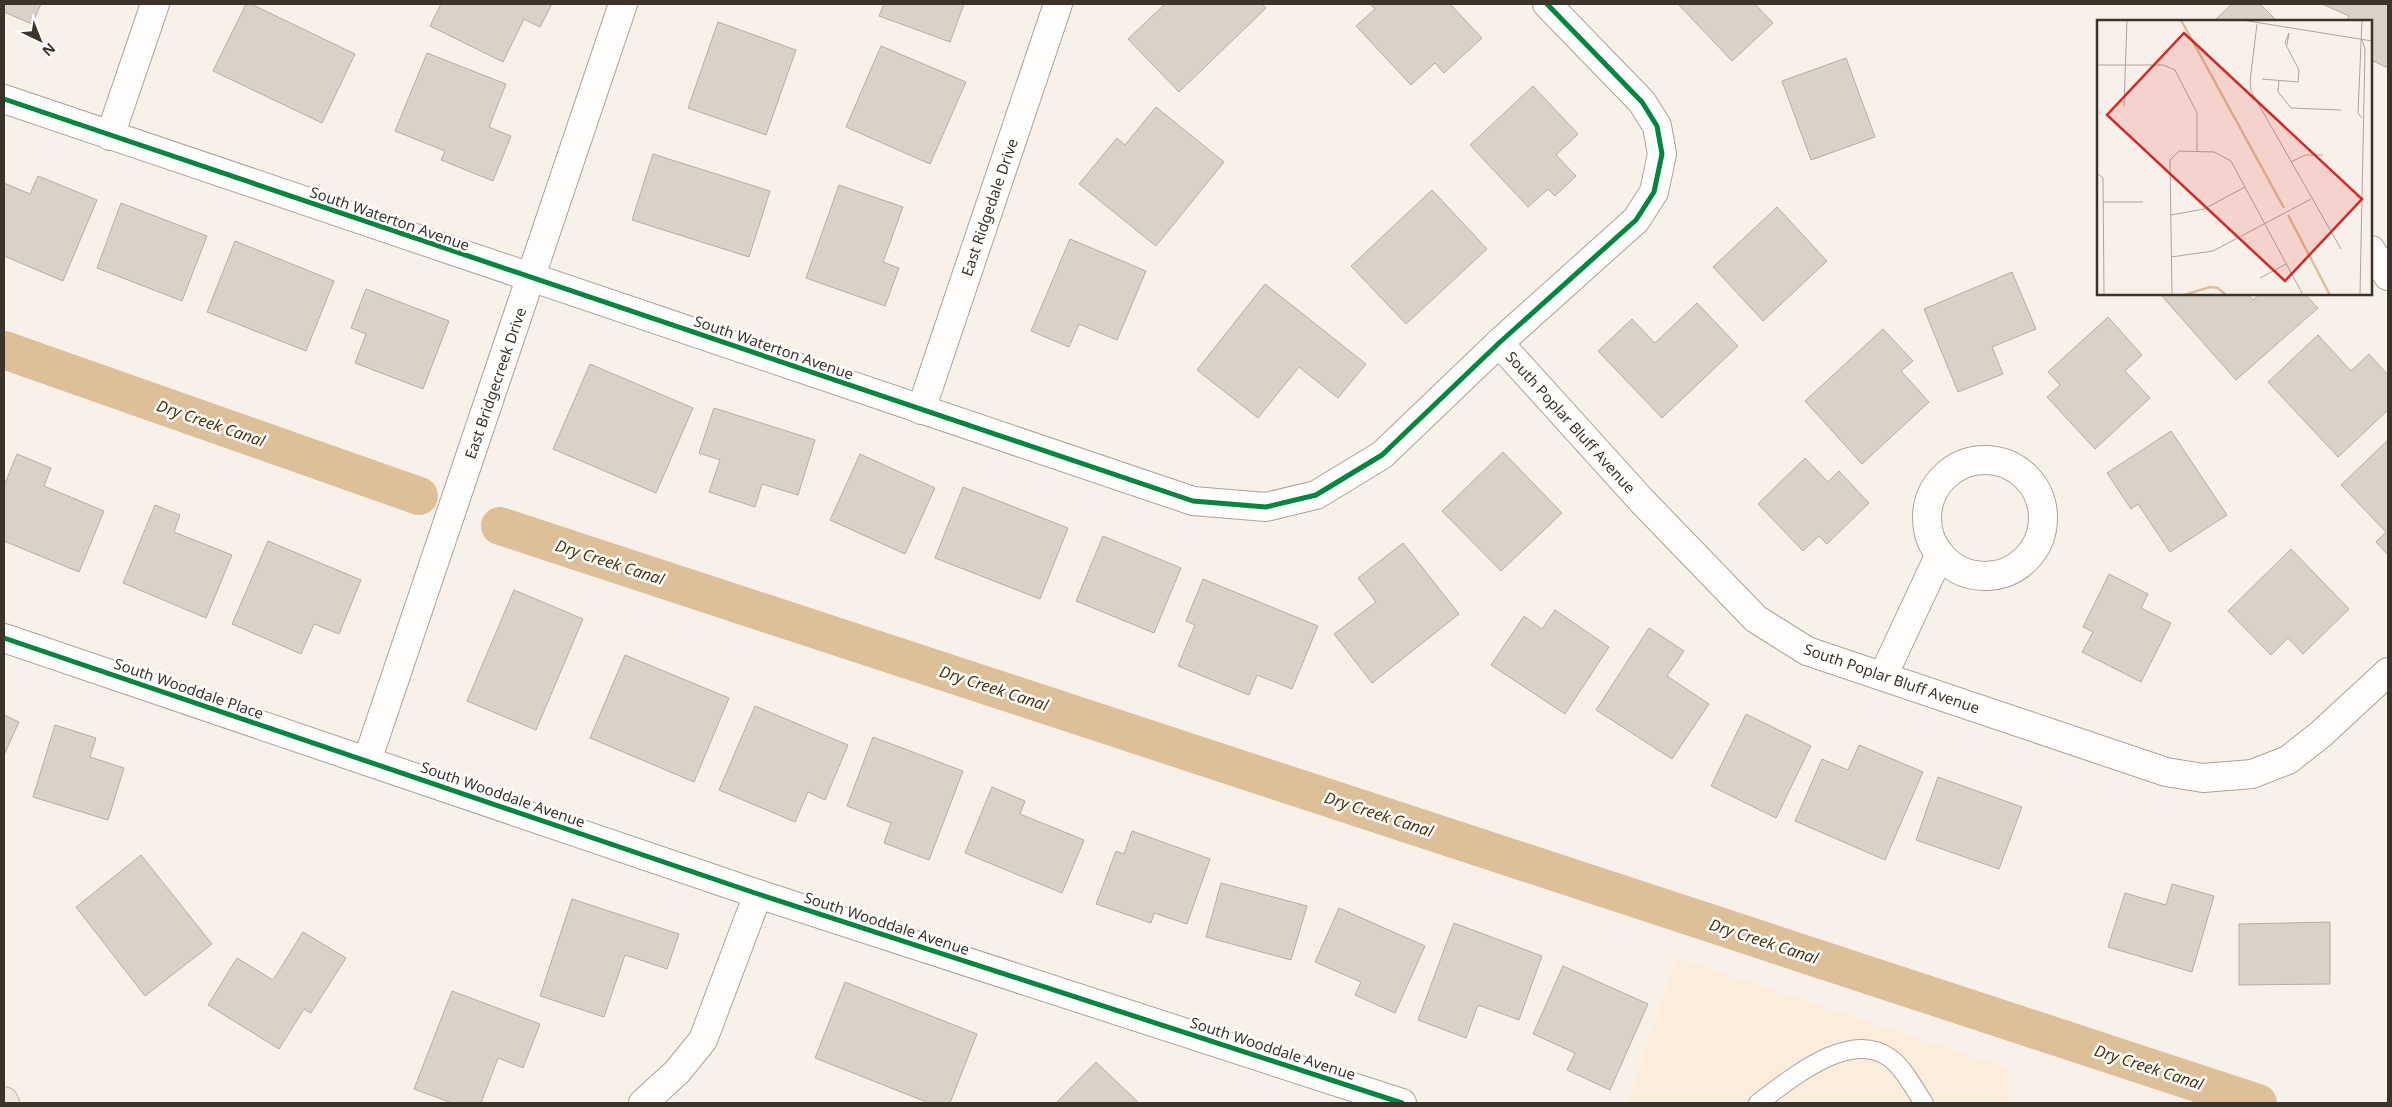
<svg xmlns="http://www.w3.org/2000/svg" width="2392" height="1107" font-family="'Noto Sans',sans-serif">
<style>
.built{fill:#fbeddb}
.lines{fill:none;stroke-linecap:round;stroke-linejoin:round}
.canal{stroke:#ddbf98;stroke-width:38}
.building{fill:#d9d2c9;stroke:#b5aea6}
.lane-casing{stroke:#aaa39b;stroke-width:20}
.street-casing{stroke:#aaa39b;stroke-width:30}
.highway-casing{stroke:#c5bbae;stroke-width:30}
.lane{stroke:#fefdfc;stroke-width:18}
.street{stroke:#fefdfc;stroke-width:28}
.highway{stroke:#efe8de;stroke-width:28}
.cycleway-casing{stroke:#fff;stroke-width:8}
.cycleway{stroke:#00873e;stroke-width:5}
.labels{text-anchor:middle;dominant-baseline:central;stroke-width:5;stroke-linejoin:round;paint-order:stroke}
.street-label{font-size:15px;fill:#3c342a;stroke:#fff}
.water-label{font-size:16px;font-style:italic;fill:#4e3308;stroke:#fff}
.inset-river{fill:none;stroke:#ddbf98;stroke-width:2.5}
.inset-road{fill:none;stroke:#ada59d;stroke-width:1}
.view{fill:#d62828;fill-opacity:0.15;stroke:#d62828;stroke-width:2.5}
.inset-edge{fill:none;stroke:#3c342a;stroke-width:2.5}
</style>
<rect width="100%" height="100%" fill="#f8f1e9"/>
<polygon class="built" points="1676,957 2009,1068 2008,1103 1627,1103"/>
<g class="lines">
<g class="canal">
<polyline points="4,350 419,496"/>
<polyline points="500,526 2258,1103"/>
</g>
</g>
<g class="building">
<polygon points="4,4 41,4 32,24 4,12"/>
<polygon points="246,4 251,4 355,54 322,123 213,71"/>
<polygon points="441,4 552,4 540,27 524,19 503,62 430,26"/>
<polygon points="884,4 964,4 950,42 879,16"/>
<polygon points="1165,4 1262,4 1266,8 1179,92 1128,39"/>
<polygon points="1370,4 1450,4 1482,38 1444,73 1435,63 1411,85 1356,26 1375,9"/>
<polygon points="1678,4 1755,4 1773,23 1732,61"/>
<polygon points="2232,4 2260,4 2277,21 2214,21"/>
<polygon points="2322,4 2388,4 2388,68 2371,60 2371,21 2346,21 2349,16"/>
<polygon points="718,22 796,50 766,135 688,108"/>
<polygon points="881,46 966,82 930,164 846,127"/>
<polygon points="427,53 506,84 489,127 511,136 493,181 441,160 445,151 395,131"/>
<polygon points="1846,58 1875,137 1811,160 1782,81"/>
<polygon points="1533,86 1578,134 1556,155 1576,176 1555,196 1548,189 1528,207 1470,145"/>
<polygon points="1156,107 1224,162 1156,246 1079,184 1117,138 1125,145"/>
<polygon points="653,154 770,191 749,257 632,220"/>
<polygon points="38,176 97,200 63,281 4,256 4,183 30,194"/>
<polygon points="839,185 903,207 883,262 899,268 885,306 806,278"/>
<polygon points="1432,190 1487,249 1406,324 1351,266"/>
<polygon points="121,203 207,236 182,301 97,268"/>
<polygon points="1777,207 1827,261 1763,321 1713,267"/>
<polygon points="1070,239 1146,271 1117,340 1079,324 1069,347 1031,331"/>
<polygon points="235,241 334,281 306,351 207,312"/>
<polygon points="2012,272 2036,329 1992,347 2003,374 1958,392 1924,309"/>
<polygon points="1265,284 1366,364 1338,398 1299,367 1258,418 1197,370"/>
<polygon points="366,289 449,321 423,389 355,363 366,334 351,328"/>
<polygon points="2162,294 2248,294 2253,300 2260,294 2305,294 2318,308 2236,380 2161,295"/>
<polygon points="1697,303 1738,346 1662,418 1598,351 1632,319 1655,343"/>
<polygon points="2108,317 2142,355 2125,371 2150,398 2095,449 2047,397 2060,385 2048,372"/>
<polygon points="1883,329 1913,361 1901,371 1929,402 1862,464 1805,401"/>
<polygon points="2318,335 2351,371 2369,354 2388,375 2388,410 2338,457 2268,382"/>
<polygon points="590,364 693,408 656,493 553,449"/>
<polygon points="714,408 815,440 798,495 762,484 755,507 709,492 720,460 699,453"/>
<polygon points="2171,431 2227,515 2170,552 2138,504 2131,509 2107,473"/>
<polygon points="2388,440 2388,555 2376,542 2386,532 2341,485"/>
<polygon points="1503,452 1562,513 1501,571 1442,511"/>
<polygon points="17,454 51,468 44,486 104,511 79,572 4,541 4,486"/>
<polygon points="860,454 935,488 905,554 830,520"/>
<polygon points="1805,458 1828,482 1839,471 1869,503 1827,544 1819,536 1803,551 1758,504"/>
<polygon points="963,487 1068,528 1040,599 935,558"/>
<polygon points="155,505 180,515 174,532 232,555 206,618 123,583"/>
<polygon points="1103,536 1181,568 1154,633 1076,601"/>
<polygon points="268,541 361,580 339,634 314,624 301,654 232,624"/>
<polygon points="1403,543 1459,614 1372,683 1334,634 1376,602 1358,578"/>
<polygon points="2291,549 2349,609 2303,654 2288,638 2271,655 2228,611"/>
<polygon points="2109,574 2148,594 2141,608 2171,623 2141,682 2082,652 2093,632 2083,627"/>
<polygon points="1203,579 1318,626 1292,689 1257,675 1249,695 1178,666 1195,625 1186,621"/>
<polygon points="514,590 583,619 536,730 467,701"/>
<polygon points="1555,610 1609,647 1565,714 1491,665 1524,616 1542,629"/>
<polygon points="1649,628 1684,651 1667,676 1709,704 1672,759 1596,710"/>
<polygon points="625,655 729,698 694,782 590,738"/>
<polygon points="755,706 848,745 825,800 808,792 795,822 719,790"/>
<polygon points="1746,714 1811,746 1776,818 1711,786"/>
<polygon points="4,715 19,722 4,755"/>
<polygon points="55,725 96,738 90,757 124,768 108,820 33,797"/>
<polygon points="873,737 963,771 929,860 884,843 891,823 847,806"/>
<polygon points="1859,745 1923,772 1885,860 1795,821 1822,759 1848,770"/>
<polygon points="1938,777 2022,807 1999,869 1916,840"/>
<polygon points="992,787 1025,801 1020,814 1084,840 1062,893 965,853"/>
<polygon points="1132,831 1210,859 1187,924 1154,913 1151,923 1096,904 1116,851 1124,854"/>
<polygon points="141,855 212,944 145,996 76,907"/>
<polygon points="1221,883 1307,906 1291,960 1206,937"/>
<polygon points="2172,884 2214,896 2192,972 2108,947 2125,893 2166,905"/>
<polygon points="572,899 679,934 667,969 625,955 604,1017 540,996"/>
<polygon points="1339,908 1425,946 1395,1013 1355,995 1361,982 1315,962"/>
<polygon points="2330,922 2330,984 2239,985 2239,924"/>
<polygon points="1454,923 1542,956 1519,1020 1478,1005 1466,1038 1418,1020"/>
<polygon points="303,932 346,958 311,1013 304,1009 279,1049 208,1005 237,958 273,980"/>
<polygon points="1563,966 1648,1004 1610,1090 1567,1070 1575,1053 1533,1034"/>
<polygon points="845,982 977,1034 950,1103 929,1103 815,1058"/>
<polygon points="452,991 540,1024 523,1068 498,1058 481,1103 452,1103 414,1089"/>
<polygon points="1096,1062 1139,1103 1056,1103"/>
</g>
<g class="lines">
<g class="lane-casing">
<path id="lane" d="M 1758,1103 C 1790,1080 1849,1028 1890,1058 C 1904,1068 1914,1089 1924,1103"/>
</g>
<g class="street-casing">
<g id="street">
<polyline points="4,99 1193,501 1266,507 1316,495 1382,455 1499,343 1636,220 1654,192 1662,154 1657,126 1642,102 1547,4"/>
<polyline points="110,136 155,4"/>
<polyline points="2371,250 2388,276"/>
<polyline points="1499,343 1642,501 1756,619 1807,651 2166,772 2203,778 2252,774 2288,760 2321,734 2388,672"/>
<polyline points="921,410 1058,4"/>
<circle cx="1985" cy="518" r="58"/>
<polyline points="4,638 758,894 1402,1103"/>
<polyline points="1883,676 1940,554"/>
<polyline points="367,761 623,4"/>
<polyline points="643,1103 677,1072 703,1040 758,894"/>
</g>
</g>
<g class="highway-casing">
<polyline id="highway" points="4,1101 5,1103"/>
</g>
<use href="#lane" class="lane"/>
<use href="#street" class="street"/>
<use href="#highway" class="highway"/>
<g class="cycleway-casing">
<g id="cycleway">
<polyline points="4,99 1193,501 1266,507 1316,495 1382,455 1499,343 1636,220 1654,192 1662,154 1657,126 1642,102 1547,4"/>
<polyline points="4,638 758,894 1402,1103"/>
</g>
</g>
<use href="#cycleway" class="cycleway"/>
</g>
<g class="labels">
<g class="street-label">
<text transform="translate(989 207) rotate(-71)">East Ridgedale Drive</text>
<text transform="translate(390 218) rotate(19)">South Waterton Avenue</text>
<text transform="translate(774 347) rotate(19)">South Waterton Avenue</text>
<text transform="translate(495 383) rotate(-71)">East Bridgecreek Drive</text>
<text transform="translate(1571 422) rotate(48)">South Poplar Bluff Avenue</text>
<text transform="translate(1892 678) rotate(19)">South Poplar Bluff Avenue</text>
<text transform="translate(189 688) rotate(19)">South Wooddale Place</text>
<text transform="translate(503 794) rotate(19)">South Wooddale Avenue</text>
<text transform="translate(887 923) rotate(18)">South Wooddale Avenue</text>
<text transform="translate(1273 1048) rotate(18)">South Wooddale Avenue</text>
</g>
<g class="water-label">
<text transform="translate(211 423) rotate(19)">Dry Creek Canal</text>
<text transform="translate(610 562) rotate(18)">Dry Creek Canal</text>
<text transform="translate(994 688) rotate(18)">Dry Creek Canal</text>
<text transform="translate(1379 814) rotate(18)">Dry Creek Canal</text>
<text transform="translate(1764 941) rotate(18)">Dry Creek Canal</text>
<text transform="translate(2149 1067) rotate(18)">Dry Creek Canal</text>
</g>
</g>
<g transform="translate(2097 20)">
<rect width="275" height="275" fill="#f8f1e9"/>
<path class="inset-river" d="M 84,0 L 187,188M 191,195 L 233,275M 87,275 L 113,267 L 121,268 L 129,275"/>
<path class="inset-road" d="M 145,0 L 275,21M 265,0 L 261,93 L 265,98M 160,4 L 153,61 L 154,71 L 244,229M 0,45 L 66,45 L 78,50 L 100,93 L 100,132M 165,59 L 201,62 L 202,50 L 188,23 L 192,13 L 190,25M 182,60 L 181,72 L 194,88 L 244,90M 27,86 L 30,0M 194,142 L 208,135 L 226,135M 0,153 L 6,158 L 7,275M 6,182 L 46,182M 74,195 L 107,189 L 148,167M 74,237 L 116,231 L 214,179M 163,258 L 189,244M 75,275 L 73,140 L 82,131 L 117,132 L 134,141 L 206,275M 263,275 L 268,29 L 265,19"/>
<path class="view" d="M 87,13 L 265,179 L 188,261 L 10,95 Z"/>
<rect width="275" height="275" class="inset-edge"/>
</g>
<rect width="2392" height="1107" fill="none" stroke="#3c342a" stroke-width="10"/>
<g transform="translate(40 40) rotate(137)" stroke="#ffffff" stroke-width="4" paint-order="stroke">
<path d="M0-4L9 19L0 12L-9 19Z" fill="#3c342a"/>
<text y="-8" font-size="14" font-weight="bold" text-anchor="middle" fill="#3c342a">N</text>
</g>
</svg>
